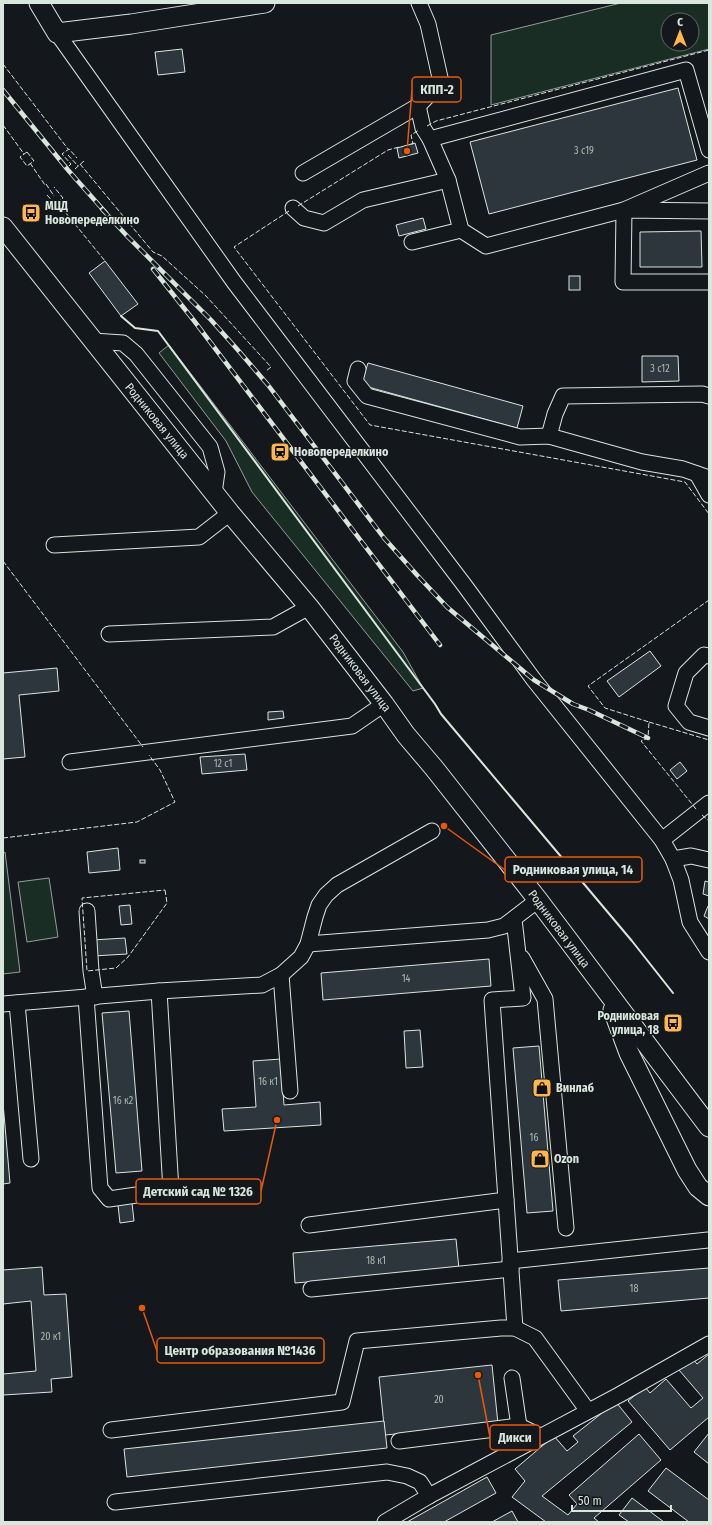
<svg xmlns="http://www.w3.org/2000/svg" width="712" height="1525" font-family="'Fira Sans Condensed',sans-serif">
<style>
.green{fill:#1a2d24;stroke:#939e99;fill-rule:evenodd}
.building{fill:#2c363c;stroke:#d8e6dc}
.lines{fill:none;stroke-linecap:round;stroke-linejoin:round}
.minor-casing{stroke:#d8e6dc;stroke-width:17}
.major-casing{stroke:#d8e6dc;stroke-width:21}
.minor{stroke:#14181c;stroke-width:15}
.major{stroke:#14181c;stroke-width:19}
.rail-casing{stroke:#d8e6dc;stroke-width:4.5}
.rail{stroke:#14181c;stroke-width:3;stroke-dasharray:9;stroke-linecap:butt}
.fence{stroke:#d8e6dc;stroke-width:1;stroke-dasharray:5 2;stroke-linecap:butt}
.wall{stroke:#d8e6dc;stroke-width:2}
.labels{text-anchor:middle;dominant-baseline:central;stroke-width:3;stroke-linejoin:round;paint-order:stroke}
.number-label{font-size:10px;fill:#adbab4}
.poi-label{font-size:12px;font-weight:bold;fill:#d8e6dc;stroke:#14181c;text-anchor:start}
.street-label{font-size:12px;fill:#d8e6dc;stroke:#14181c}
.leader{fill:none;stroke:#e8590c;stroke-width:1.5}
.callout-dot{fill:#e8590c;stroke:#14181c;stroke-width:1.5}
.callout{fill:#14181c;stroke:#e8590c;stroke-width:1.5}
.callout-label{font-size:13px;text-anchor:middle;font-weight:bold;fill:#d8e6dc}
</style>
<rect width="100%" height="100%" fill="#14181c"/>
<g class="green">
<path d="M 621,3 L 709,3 L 709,49 L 491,105 L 491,35 ZM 668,20 L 692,20 L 692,44 L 668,44 Z"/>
<polygon points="169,345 403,652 423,688 413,691 252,492 226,441 159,353"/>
<polygon points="5,852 20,972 3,974 3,853"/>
<polygon points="49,878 58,937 27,942 18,882"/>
</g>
<g class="building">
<polygon points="182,49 185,72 158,75 155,52"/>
<polygon points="678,88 697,160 489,214 470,142"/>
<polygon points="415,143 418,153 399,158 397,148"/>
<polygon points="423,218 426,229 399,236 396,225"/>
<polygon points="701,231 702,267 640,267 640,232"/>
<polygon points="105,261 138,304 121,316 89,273"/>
<rect x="569" y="276" width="11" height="14"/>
<polygon points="642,356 678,356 679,381 642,382"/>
<polygon points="368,363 523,406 517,428 361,385"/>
<polygon points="650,651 661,666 619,697 607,681"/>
<polygon points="57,668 59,691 19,695 25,757 3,759 3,673"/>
<polygon points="283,711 284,718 268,720 268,712"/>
<polygon points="245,754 247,770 202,774 200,757"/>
<polygon points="680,762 687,771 677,779 670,770"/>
<polygon points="118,848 120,870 89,873 87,852"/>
<rect x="140" y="860" width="5" height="3"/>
<polygon points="705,881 709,882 709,896 703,894"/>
<polygon points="130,905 132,924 121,925 119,906"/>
<polygon points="708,906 709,907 709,919 704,916"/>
<polygon points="125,938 127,954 93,956 92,940"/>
<polygon points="489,959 491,986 323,1000 321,973"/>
<polygon points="129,1011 142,1171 116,1173 102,1013"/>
<polygon points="420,1030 423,1067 406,1068 404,1031"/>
<polygon points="539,1046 553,1211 527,1213 513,1048"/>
<polygon points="281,1059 284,1105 320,1102 321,1125 224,1131 222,1109 256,1107 253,1061"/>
<polygon points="3,1103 10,1183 3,1184"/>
<polygon points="132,1203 134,1221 120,1223 118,1205"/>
<polygon points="456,1239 459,1269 295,1283 293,1253"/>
<polygon points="42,1267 44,1295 66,1294 72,1377 51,1379 52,1392 3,1395 3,1374 36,1371 31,1301 3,1304 3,1270"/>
<polygon points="709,1268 709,1298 561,1311 558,1280"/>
<polygon points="709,1354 709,1417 670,1450 628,1401 645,1387 650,1393 666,1379 691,1408 703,1398 679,1370 693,1359 697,1364"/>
<polygon points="492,1365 498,1424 385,1435 379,1377"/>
<polygon points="616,1402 632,1422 542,1496 568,1515 577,1504 569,1495 639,1434 661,1460 594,1518 599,1522 546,1522 512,1497 525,1481 515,1469 554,1436 567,1451 578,1442 573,1436"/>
<polygon points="384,1421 387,1448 127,1477 124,1449"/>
<polygon points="709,1433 709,1464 694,1452"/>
<polygon points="666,1468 709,1500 709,1522 689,1522 648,1491"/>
<polygon points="487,1477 496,1493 444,1522 407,1522"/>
<polygon points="632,1498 664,1522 629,1522 619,1515"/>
<polygon points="512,1511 518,1522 492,1522"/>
</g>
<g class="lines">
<g class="minor-casing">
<g id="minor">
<polyline points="57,33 234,282 465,586 534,680 662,840 673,859 681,880 690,922 709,952"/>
<polyline points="418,106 441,82 428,24 419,3"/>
<polyline points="303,173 418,106 423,128 430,139"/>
<polyline points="709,173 624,210 623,282 709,282"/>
<polyline points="448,180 430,139 686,70 709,150"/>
<polyline points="293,208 304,218 324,223 363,200 448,180 461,230 486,246 624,210 709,211"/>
<polyline points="412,242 461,230"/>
<polyline points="93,341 123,343 136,354 210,447 217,472 214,493"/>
<polyline points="358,369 355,381 367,396 520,437 549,436 642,462 683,469 709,478"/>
<polyline points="549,436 555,414 563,396 702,394 709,396"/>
<polyline points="697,474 709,495"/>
<polyline points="54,545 199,537 230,513"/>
<polyline points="109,634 273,627 309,607"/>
<polyline points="709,656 704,655 686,673 676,706 689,722 709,728"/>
<polyline points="70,762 352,726 384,704"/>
<polyline points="662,840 709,803"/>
<polyline points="673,859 691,856 709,860"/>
<polyline points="87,911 91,971 95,997"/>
<polyline points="514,919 523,998 492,1000 515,1328"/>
<polyline points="308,944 488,930 504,926 538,900"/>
<polyline points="522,958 545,999 566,1228"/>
<polyline points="281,975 290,1091"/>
<polyline points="86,997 100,1188 109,1199 171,1190 159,991"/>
<polyline points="17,1003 31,1159"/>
<polyline points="3,1004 159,991 262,985 281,975 301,957 308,944 315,917 319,905 326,895 337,885 432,831"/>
<polyline points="309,1225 506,1200"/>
<polyline points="510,1261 708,1240"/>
<polyline points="311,1289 511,1269"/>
<polyline points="512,1378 519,1426"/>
<polyline points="111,1430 342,1402 357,1341 501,1328 515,1328 535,1338 588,1411"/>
<polyline points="399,1441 519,1426 540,1436"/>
<polyline points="115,1502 387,1472 407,1476 420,1482 429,1496"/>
<polyline points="385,1522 429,1496 619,1395 709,1344"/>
</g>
</g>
<g class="major-casing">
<g id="major">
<polyline points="39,3 57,33 131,24 265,3"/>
<polyline points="3,227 230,513 309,607 384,704 406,735 434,768 538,900 709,1127"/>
<polyline points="613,1010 629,1053 687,1170 698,1187 709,1196"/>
</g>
</g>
<use href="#minor" class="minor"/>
<use href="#major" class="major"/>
<g class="rail-casing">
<g id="rail">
<polyline points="3,90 68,170 106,213"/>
<polyline points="102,209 128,237 211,320 237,349 268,385 384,538 417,575 447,607 534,680 573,704 589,710 648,738"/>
<polyline points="153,269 195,322 440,645"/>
</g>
</g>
<use href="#rail" class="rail"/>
<g class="fence">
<polyline points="3,64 68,149"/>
<polyline points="3,125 24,154"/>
<polyline points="427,126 436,121 709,50"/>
<polyline points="411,144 413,144 411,135 419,130"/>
<polygon points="27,152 34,161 27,166 20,157"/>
<polyline points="68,155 78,166"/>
<polyline points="30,163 45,185"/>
<polyline points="80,164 153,252 162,256 206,296 271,367 266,371"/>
<polyline points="69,166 71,164 62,154 69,149 77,158"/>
<polyline points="75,169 84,161"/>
<polyline points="46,184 54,196"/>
<polyline points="47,195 55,204 63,198 54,187"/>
<polyline points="57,202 105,261"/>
<polyline points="298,206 388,150 399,147"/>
<polyline points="289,211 234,247 370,425 685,482 709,514"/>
<polyline points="3,561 143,747"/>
<polyline points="649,722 709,740"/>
<polyline points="696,809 641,741 648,738 649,722 605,708 588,686 709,600"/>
<polyline points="702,815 709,821"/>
<polyline points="3,838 137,822 175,802 160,770 149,755"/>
<polygon points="165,890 167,903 128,957 116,968 87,971 82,898"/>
</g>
<polyline class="wall" points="121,316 135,328 158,331 435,704 441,714 632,941 673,993"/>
</g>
<defs>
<g id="bus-square" transform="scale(1)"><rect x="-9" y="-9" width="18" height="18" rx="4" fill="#ffb74d" stroke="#14181c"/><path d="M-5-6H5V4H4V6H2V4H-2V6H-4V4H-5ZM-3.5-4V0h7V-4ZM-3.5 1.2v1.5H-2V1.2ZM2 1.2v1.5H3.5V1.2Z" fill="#111"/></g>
<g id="station-square" transform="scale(1)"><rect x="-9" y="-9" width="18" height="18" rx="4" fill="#ffb74d" stroke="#14181c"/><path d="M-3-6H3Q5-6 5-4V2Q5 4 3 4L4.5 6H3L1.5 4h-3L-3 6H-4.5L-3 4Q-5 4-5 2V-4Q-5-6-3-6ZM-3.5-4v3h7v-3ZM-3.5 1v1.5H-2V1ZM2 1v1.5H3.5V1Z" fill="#111"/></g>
<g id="shop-square" transform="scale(1)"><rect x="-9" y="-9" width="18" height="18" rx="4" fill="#ffb74d" stroke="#14181c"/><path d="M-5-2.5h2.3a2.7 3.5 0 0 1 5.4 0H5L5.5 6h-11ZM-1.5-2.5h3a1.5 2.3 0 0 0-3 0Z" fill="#111"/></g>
</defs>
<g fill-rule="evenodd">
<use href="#bus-square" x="31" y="213"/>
<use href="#station-square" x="280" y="452"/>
<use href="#bus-square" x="673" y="1023"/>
<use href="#shop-square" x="542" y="1088"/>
<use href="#shop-square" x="540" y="1159"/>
</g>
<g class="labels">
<g class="number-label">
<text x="584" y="151">3 c19</text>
<text x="660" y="369">3 c12</text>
<text x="223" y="764">12 с1</text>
<text x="406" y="979">14</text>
<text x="268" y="1082">16 к1</text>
<text x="123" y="1101">16 к2</text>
<text x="534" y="1138">16</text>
<text x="376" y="1261">18 к1</text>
<text x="634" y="1289">18</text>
<text x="51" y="1337">20 к1</text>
<text x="439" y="1400">20</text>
</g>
<g class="poi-label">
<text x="45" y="206">МЦД<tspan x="45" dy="14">Новопеределкино</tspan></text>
<text x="294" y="452">Новопеределкино</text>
<text x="659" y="1016" text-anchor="end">Родниковая<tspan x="659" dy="14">улица, 18</tspan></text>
<text x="556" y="1088">Винлаб</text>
<text x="554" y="1159">Ozon</text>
</g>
<g class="street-label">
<text transform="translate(157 421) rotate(51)">Родниковая улица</text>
<text transform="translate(360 673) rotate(53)">Родниковая улица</text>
<text transform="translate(559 929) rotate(53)">Родниковая улица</text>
</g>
</g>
<path class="leader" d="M407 151L412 90M444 826L505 870M277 1120L261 1191M142 1308L157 1351M478 1375L490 1437"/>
<g class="callout-dot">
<circle cx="407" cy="151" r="4"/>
<circle cx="444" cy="826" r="4"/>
<circle cx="277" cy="1120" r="4"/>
<circle cx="142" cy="1308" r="4"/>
<circle cx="478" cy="1375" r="4"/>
</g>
<g class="callout">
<rect x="412" y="77" width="49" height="25" rx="4"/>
<rect x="505" y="857" width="137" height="25" rx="4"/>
<rect x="136" y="1179" width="125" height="25" rx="4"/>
<rect x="157" y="1338" width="167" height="25" rx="4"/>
<rect x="490" y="1425" width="50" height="25" rx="4"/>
</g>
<g class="callout-label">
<text x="437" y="94">КПП-2</text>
<text x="573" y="874">Родниковая улица, 14</text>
<text x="198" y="1196">Детский сад № 1326</text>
<text x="240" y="1355">Центр образования №1436</text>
<text x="515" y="1442">Дикси</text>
</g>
<rect width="712" height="1525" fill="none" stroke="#d8e6dc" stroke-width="8"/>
<g transform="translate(680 32)"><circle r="19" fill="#14181c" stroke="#626a69"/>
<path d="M0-3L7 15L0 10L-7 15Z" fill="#ffb74d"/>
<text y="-6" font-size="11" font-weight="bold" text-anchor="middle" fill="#d8e6dc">С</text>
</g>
<path d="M572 1505v6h99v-6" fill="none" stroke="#d8e6dc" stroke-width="2"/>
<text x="578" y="1505" font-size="12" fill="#d8e6dc" stroke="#14181c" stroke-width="3" paint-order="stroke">50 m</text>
</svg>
